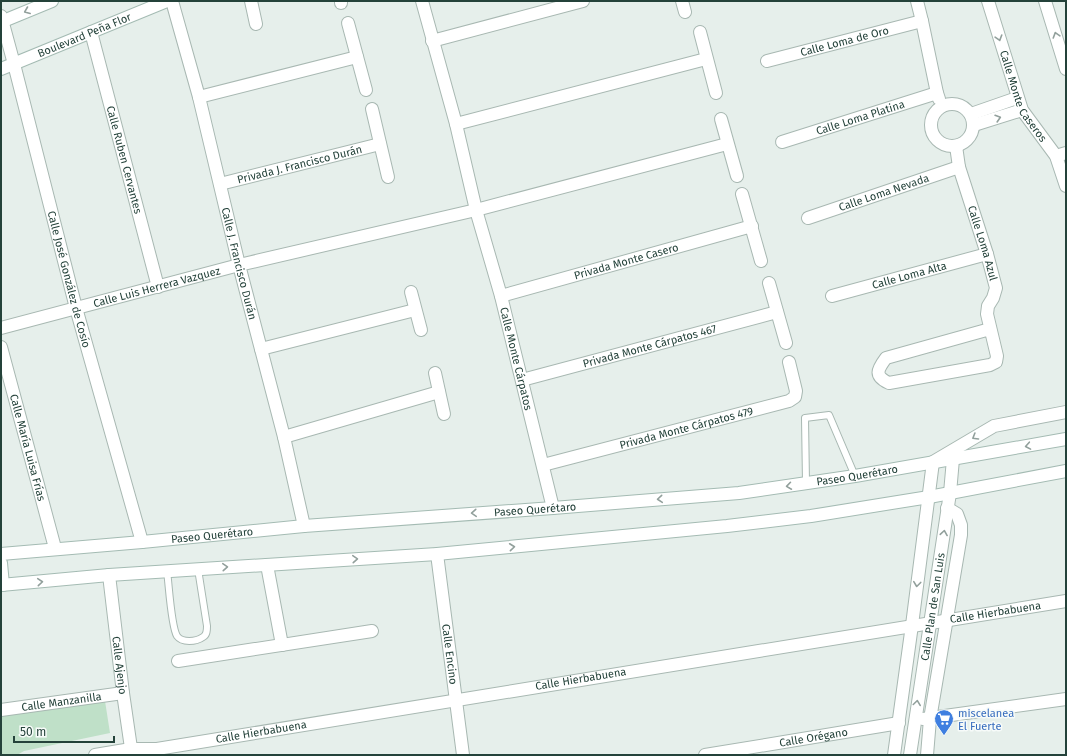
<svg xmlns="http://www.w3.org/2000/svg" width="1067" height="756" font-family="'Fira Sans',sans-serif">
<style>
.green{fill:#bfe0c8}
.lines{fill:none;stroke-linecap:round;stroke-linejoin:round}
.service-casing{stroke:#a8b8b2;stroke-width:8}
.minor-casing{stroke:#a8b8b2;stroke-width:14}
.tertiary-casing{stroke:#a8b8b2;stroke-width:14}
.secondary-casing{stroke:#a4bbb3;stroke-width:14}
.service{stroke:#fff;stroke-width:6}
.minor{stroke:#fff;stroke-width:12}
.tertiary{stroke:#fff;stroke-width:12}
.secondary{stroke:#fff;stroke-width:12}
.oneway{stroke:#92a09c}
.labels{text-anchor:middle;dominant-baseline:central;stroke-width:3;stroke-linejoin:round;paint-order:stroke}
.street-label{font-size:11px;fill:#24423a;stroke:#f7fbf9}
.shop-label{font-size:11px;fill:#366cbe;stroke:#f7fbf9;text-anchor:start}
</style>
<rect width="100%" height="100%" fill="#e6efeb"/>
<polygon class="green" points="105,701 110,733 24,751 17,755 1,755 1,716"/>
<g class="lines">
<g class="service-casing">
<g id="service">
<polyline points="806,483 805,418 829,415 855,476"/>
<path d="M 167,571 C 169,585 171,626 177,636 C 182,643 196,642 203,637 C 207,635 207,630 207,626 L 198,569"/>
</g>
</g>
<g class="minor-casing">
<g id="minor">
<path id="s1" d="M 172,1 L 199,97 L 239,265 L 284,437 L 304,526"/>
<polyline points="251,1 256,24"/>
<polyline points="341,1 341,3"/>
<path id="s2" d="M 422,1 L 456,124 L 476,210 L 501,296 L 553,508"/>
<polyline points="682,1 685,12"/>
<polyline points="917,1 922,21 937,93 939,99"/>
<path id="s3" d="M 1,16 L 14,64 L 76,308 L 142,542"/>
<polyline points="348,23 366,90"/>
<path id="s4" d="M 91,32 L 158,287"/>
<polyline points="700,32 716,93"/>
<polyline points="432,41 583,1"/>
<path id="s5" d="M 767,61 L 922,21"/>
<polyline points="199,97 357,57"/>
<circle cx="952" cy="125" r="21"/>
<polyline points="372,109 388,177"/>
<polyline points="971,114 1017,98"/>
<polyline points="721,119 737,176"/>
<polyline points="456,124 706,59"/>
<polyline points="974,125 1022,110"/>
<path id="s6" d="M 782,142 L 937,93"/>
<path id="s7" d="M 956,146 L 959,167 L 987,254 L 996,288 L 993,298 L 988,306 L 987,314 L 997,356 L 996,362 L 990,365 L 889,383 C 874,376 877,370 886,358 L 990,329"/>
<polyline points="1056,156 1066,153"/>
<path id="s8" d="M 220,184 L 380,144"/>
<polyline points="742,194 761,261"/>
<path id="s9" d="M 808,218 L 959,167"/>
<polyline points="769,283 786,343"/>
<polyline points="411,292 421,330"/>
<path id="s10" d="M 501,296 L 752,226"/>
<path id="s11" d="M 832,296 L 987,254"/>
<path id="s12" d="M 1,328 L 239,265 L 476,210 L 727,144"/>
<path id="s13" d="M 1,347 L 55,548"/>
<polyline points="261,349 415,310"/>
<polyline points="435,373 444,414"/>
<path id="s14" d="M 522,380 L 777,312"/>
<polyline points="284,437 439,392"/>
<path id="s15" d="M 543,465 L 789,401 L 795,397 L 796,391 L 789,362"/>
<path id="s16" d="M 437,554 L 463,755"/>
<polyline points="267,565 282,645"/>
<path id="s17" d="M 109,575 L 123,693 L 132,755"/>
<polyline points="178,661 372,631"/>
<path id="s18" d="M 1,710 L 123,693"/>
<polyline points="923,719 1066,699"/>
<path id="s19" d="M 95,755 L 131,749 L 157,749 C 460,698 763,648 1066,601"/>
<path id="s20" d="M 705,755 L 899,723"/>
<polyline points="927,755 930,719 961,535 961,525 957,514 947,508"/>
</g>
</g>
<g class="tertiary-casing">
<g id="tertiary">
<path id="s21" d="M 988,1 L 1022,110 L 1056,156 L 1066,186"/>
<polyline points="1045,1 1066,69"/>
<polyline points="894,755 912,625 933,462 994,426 1066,412"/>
<path id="s22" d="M 910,755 L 950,493 L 953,459"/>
</g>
</g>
<g class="secondary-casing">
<g id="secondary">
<polyline points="1,22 52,1"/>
<path id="s23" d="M 1,69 L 167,1"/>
<path id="s24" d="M 1,554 L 142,542 L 304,526 L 553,508 L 739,493 L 855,476 L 1066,439"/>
<polyline points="1,563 3,585"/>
<polyline points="1,585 109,575 437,554 727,526 811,516 929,497 1066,471"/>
</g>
</g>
<use href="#service" class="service"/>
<use href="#minor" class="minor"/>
<use href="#tertiary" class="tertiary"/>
<use href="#secondary" class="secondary"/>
</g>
<defs><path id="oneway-chevron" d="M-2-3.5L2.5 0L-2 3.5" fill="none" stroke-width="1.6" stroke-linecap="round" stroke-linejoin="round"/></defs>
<g class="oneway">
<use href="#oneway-chevron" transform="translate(27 11) rotate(158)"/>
<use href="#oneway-chevron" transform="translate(1056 35) rotate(-107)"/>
<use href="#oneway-chevron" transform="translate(999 38) rotate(73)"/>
<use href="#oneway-chevron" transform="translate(998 118) rotate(-17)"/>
<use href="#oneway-chevron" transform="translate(975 437) rotate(149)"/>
<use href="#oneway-chevron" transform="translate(1028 446) rotate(170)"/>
<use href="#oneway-chevron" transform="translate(789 486) rotate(172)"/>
<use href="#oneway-chevron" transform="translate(660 499) rotate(175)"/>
<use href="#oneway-chevron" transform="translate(474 513) rotate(176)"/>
<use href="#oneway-chevron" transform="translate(944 533) rotate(-81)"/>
<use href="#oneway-chevron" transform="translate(512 547) rotate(-6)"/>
<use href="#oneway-chevron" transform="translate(355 559) rotate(-4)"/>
<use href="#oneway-chevron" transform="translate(225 567) rotate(-4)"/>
<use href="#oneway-chevron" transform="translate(40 582) rotate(-5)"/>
<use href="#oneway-chevron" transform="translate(917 584) rotate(97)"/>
<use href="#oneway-chevron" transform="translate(917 703) rotate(-82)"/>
</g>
<defs>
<g id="supermarket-pin" transform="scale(1)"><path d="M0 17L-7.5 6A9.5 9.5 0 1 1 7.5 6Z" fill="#3f7fe0" stroke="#f7fbf9"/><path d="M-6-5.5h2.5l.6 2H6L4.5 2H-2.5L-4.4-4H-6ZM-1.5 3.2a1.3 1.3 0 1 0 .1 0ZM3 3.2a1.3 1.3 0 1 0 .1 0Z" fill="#fff"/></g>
</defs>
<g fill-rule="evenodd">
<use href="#supermarket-pin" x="944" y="719"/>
</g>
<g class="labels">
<g class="street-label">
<text stroke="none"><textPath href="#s23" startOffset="90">Boulevard Peña Flor</textPath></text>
<text stroke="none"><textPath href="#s5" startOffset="80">Calle Loma de Oro</textPath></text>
<text stroke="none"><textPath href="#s21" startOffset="102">Calle Monte Caseros</textPath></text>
<text stroke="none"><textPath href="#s6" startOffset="82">Calle Loma Platina</textPath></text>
<text stroke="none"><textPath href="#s4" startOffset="132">Calle Ruben Cervantes</textPath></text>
<text stroke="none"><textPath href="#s8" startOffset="82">Privada J. Francisco Durán</textPath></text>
<text stroke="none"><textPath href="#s9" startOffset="80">Calle Loma Nevada</textPath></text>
<text stroke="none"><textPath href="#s7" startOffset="101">Calle Loma Azul</textPath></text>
<text stroke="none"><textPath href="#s10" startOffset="130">Privada Monte Casero</textPath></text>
<text stroke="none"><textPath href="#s1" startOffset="271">Calle J. Francisco Durán</textPath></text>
<text stroke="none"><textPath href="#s11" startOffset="80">Calle Loma Alta</textPath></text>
<text stroke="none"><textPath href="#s3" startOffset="272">Calle José González de Cosío</textPath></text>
<text stroke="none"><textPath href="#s12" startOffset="161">Calle Luis Herrera Vazquez</textPath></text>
<text stroke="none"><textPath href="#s14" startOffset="132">Privada Monte Cárpatos 467</textPath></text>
<text stroke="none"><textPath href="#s2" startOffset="370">Calle Monte Cárpatos</textPath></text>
<text stroke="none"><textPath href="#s15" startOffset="148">Privada Monte Cárpatos 479</textPath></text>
<text stroke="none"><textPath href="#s13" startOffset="104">Calle María Luisa Frías</textPath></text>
<text stroke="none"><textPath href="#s24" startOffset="860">Paseo Querétaro</textPath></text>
<text stroke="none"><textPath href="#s24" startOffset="536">Paseo Querétaro</textPath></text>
<text stroke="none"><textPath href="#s24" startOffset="212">Paseo Querétaro</textPath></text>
<text stroke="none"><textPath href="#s22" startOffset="150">Calle Plan de San Luis</textPath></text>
<text stroke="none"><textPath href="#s19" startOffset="912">Calle Hierbabuena</textPath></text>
<text stroke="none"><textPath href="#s16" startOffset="101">Calle Encino</textPath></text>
<text stroke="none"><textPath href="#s17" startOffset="91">Calle Ajenjo</textPath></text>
<text stroke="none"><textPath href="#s19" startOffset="492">Calle Hierbabuena</textPath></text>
<text stroke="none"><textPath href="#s18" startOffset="61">Calle Manzanilla</textPath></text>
<text stroke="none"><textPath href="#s19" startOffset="168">Calle Hierbabuena</textPath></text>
<text stroke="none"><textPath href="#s20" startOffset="110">Calle Orégano</textPath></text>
</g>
<g class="shop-label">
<text x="958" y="713">miscelanea<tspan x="958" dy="13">El Fuerte</tspan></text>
</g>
</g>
<rect width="1067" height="756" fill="none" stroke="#24423a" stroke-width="4"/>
<path d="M14 736v6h100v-6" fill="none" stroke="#24423a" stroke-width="2"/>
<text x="20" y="736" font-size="12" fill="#24423a" stroke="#f7fbf9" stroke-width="3" paint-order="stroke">50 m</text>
</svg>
